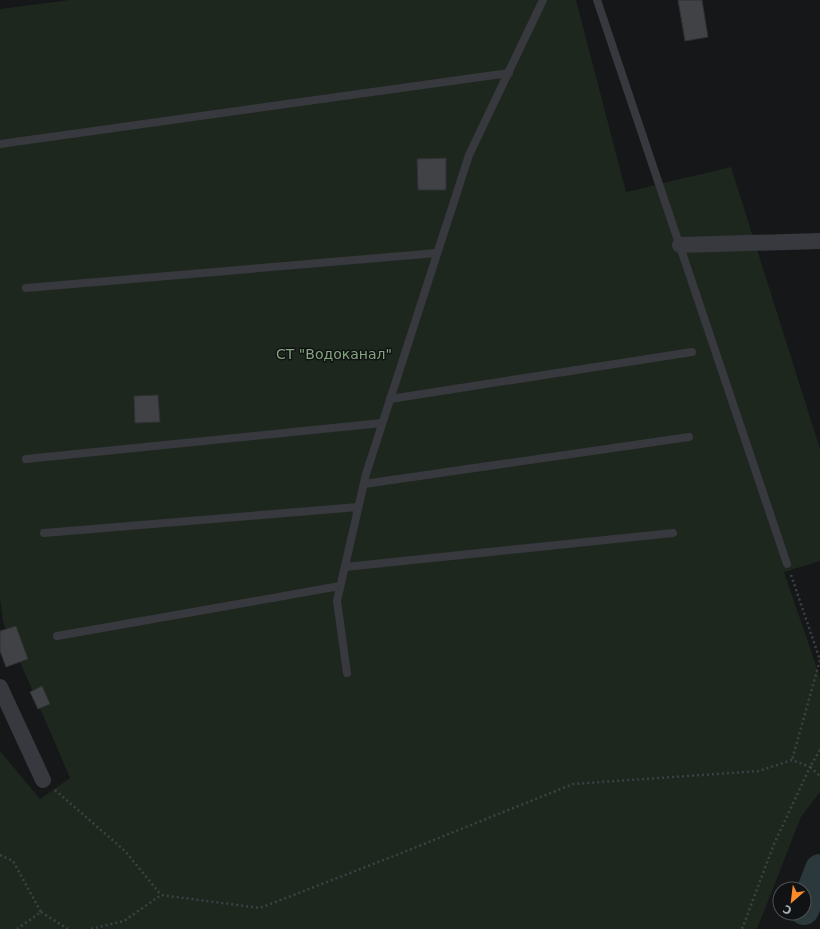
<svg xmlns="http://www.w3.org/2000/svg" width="820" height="929" font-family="'DejaVu Sans',sans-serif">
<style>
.green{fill:#1e271e}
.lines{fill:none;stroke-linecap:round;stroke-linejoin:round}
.river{stroke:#2b393d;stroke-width:30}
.building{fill:#404245;stroke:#303134}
.path{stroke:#3d4145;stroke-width:2.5;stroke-dasharray:2 3;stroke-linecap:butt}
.service{stroke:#37393e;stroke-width:8}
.minor{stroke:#37393e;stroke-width:16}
.labels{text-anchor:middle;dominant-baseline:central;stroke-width:3;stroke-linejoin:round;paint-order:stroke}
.park-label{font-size:14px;fill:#83a57d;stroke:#111213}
</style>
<rect width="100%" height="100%" fill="#161718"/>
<polygon class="green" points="70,0 576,0 626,192 731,167 820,449 820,561 784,572 820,677 820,792 801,817 757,929 0,929 0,751 40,799 70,778 3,622 0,598 0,9"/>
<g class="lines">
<polyline class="river" points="804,910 820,869"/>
</g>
<g class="building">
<polygon points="678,0 702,0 708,37 685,41"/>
<polygon points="446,158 446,190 418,190 417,159"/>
<polygon points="158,395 160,422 135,423 134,396"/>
<polygon points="16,626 28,659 6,667 0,651 0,631"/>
<polygon points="42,686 50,704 38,709 30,692"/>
</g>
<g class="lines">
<g class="path">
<polyline points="791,575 820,660 792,760"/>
<polyline points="820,750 810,767 820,776"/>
<polyline points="55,790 125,851 161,895"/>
<polyline points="0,855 13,861 41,912 17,929"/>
<polyline points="41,912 68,929"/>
<polyline points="91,929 124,921 161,895 260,908 404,852 573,784 759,771 792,760 810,767 774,844 742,929"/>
</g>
<g class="service">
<polyline points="597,0 787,564"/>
<polyline points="0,144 509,73"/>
<polyline points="26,288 437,253"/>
<polyline points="390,399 692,352"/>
<polyline points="26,459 382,423"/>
<polyline points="364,484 689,437"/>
<polyline points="44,533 358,507"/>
<polyline points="345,567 673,533"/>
<polyline points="57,636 340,586"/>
<polyline points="347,673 337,601 366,474 469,155 543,0"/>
</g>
<g class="minor">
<polyline points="680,245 820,241"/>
<polyline points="0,687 43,780"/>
</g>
</g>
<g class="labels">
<g class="park-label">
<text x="334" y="354">СТ "Водоканал"</text>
</g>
</g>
<g transform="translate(792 901) rotate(208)"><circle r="19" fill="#111213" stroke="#4d5155"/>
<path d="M0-3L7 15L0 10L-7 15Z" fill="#fc8b2b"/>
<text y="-6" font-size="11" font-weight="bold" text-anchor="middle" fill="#a7b0b9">С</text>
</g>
</svg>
